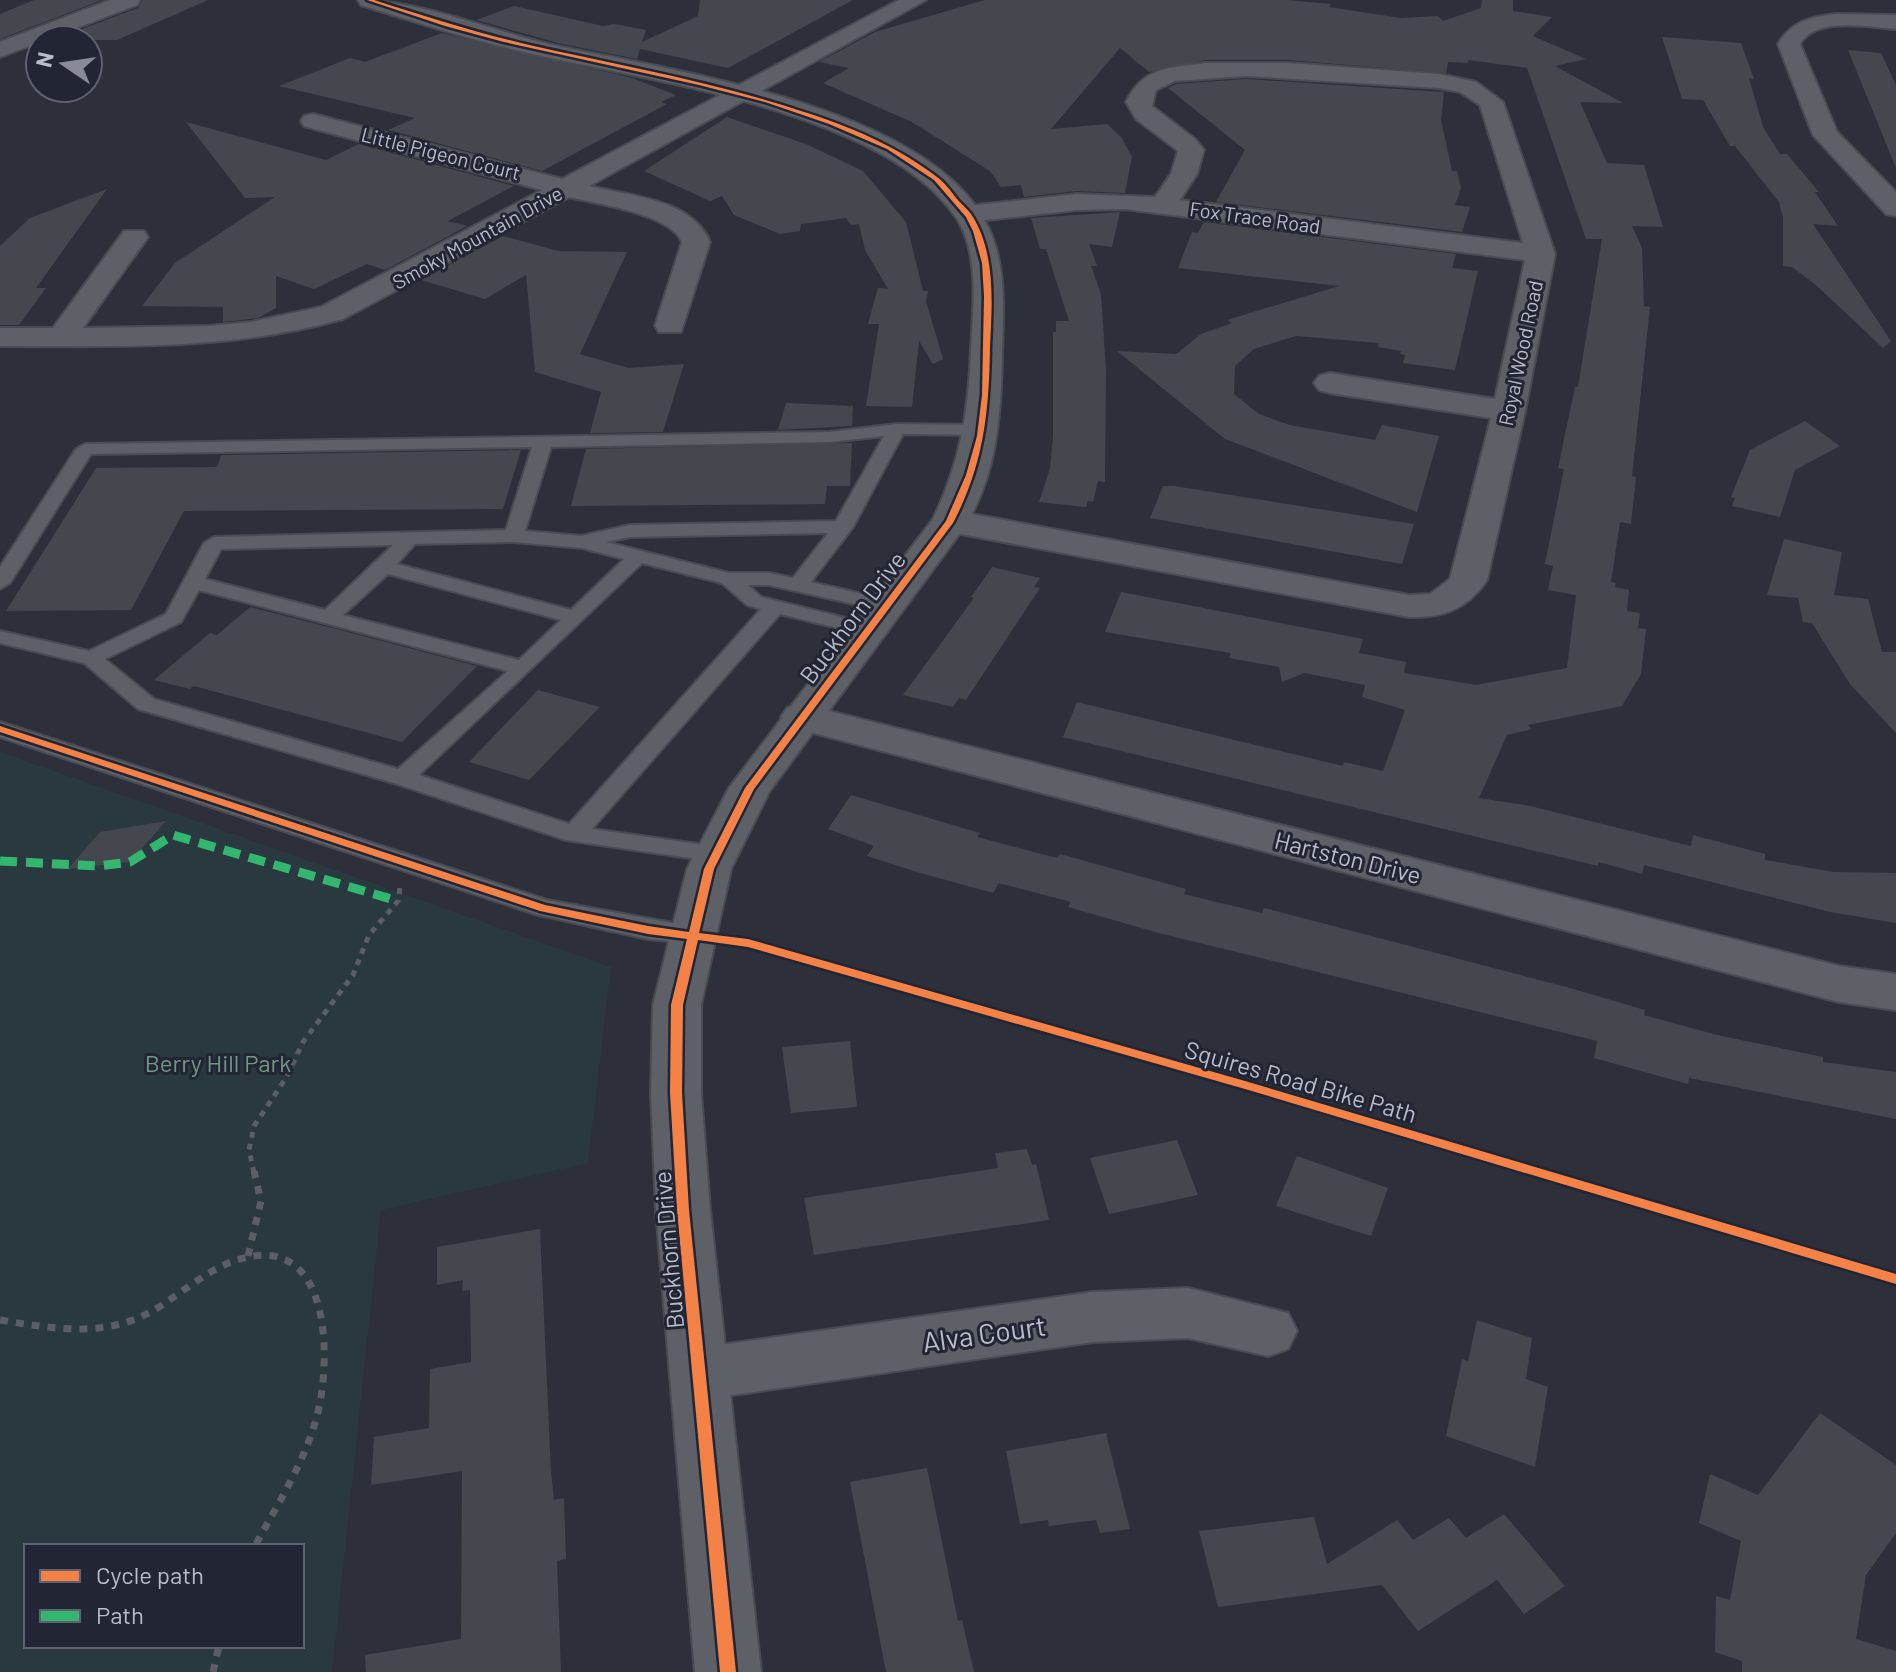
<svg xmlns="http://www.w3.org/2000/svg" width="1896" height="1672" font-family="Barlow,sans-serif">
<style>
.green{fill:#2a383f;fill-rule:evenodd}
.building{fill:#45474f}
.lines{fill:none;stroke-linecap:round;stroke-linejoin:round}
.service-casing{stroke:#494b53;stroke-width:4}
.minor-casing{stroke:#494b53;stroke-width:4}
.tertiary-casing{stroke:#494b53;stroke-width:4}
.path-far1{stroke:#5b5e64;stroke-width:5;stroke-dasharray:6 6;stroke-linecap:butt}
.path{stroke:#5b5e64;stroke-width:7;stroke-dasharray:8 8;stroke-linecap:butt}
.service{fill:#5e6068;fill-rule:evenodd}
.minor{fill:#5e6068;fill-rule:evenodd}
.tertiary{fill:#5e6068;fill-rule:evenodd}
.quiet{stroke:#33b770;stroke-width:9;stroke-dasharray:17 9;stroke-linecap:butt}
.cycleway-casing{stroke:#212534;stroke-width:5}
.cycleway{fill:#f48246;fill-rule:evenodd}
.labels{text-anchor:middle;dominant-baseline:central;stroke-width:6;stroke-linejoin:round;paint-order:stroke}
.far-street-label{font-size:20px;fill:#b9bcc9;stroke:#212534}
.street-label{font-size:24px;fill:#b9bcc9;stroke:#212534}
.park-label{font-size:24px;fill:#729883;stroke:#212534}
.near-street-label{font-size:28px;fill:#b9bcc9;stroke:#212534}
</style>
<rect width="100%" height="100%" fill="#2d303a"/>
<path class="green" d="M 0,752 L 611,967 L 588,1163 L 381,1210 L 332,1672 L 0,1672 ZM 26,1546 L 302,1546 L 302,1646 L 26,1646 Z"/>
<g class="building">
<polygon points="34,0 102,0 0,39 0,14"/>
<polygon points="143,0 208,0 117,40 53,40 138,8"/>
<polygon points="700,0 853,0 728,68 640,49 637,59 558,43 476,20 514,6 603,26 614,24 646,30 642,42 698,16"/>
<polygon points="985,0 1286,0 1331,4 1329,7 1401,18 1438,16 1443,21 1481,8 1482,0 1513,0 1513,11 1552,17 1533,36 1586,59 1555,66 1623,103 1580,102 1607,163 1644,165 1663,227 1632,226 1642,248 1644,306 1650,307 1632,476 1636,477 1631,524 1620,522 1611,582 1616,583 1615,587 1629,590 1627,611 1640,613 1638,628 1646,629 1641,674 1622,706 1528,725 1532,729 1507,735 1479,798 1530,806 1691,846 1693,835 1765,854 1765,860 1834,872 1896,873 1896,923 1830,912 1644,865 1642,874 1599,862 1598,866 1063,737 1077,702 1343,766 1344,762 1383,771 1405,710 1362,697 1365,685 1304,673 1282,682 1279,667 1229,658 1231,653 1105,632 1121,592 1363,639 1359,653 1406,662 1404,673 1476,685 1567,668 1576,595 1548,590 1553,566 1545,564 1564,469 1558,468 1575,387 1578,387 1602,239 1586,239 1527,68 1468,60 1468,63 1448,62 1446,73 1288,60 1205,60 1149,72 1120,48 1051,129 1107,124 1121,137 1132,157 1125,193 1077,191 1024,197 1021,185 1001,187 990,171 912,122 823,83 849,68 819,62 875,32"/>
<polygon points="442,33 632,78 676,95 661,102 667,104 542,171 388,130 415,118 279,86 350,58 365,62"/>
<polygon points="1662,37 1741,43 1754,79 1749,78 1763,127 1780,154 1787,154 1819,192 1815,192 1838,226 1813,224 1891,341 1883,348 1816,285 1792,267 1783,266 1783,218 1779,202 1735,146 1730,146 1703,100 1682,99"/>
<polygon points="1848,50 1881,53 1896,85 1896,168"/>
<polygon points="1246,79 1444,92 1441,120 1452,171 1457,171 1461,188 1455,205 1470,207 1462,232 1216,202 1245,150 1168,88 1176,84"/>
<polygon points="727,117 806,144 863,171 906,222 923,291 928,291 926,301 943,359 933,364 919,341 912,407 866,406 879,324 868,324 878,288 888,289 865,250 859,224 851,225 846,218 801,224 800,231 780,234 734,215 722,196 710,201 644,171"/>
<polygon points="186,122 326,160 359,144 514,186 448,221 467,226 385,270 367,264 314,289 276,276 276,308 258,318 223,322 223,307 142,306 175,263 275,197 245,198"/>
<polygon points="107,189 36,288 46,288 19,325 0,325 0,246 30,218"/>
<polygon points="1120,212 1112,247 1089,244 1097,266 1091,266 1101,294 1106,370 1105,482 1098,481 1093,502 1088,501 1086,507 1039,502 1050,468 1053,436 1053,332 1056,332 1056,321 1069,321 1046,249 1040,249 1031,218"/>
<polygon points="1204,222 1456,254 1452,268 1478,271 1455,370 1403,363 1405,355 1400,354 1401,351 1378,347 1379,343 1296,336 1254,349 1235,366 1234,394 1259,414 1290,425 1375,440 1382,425 1439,436 1417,512 1225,439 1117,351 1176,354 1201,334 1232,323 1227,320 1339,286 1178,268 1192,232 1198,233"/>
<polygon points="503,236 558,251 627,252 580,354 628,368 684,364 663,432 590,433 601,392 535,372 526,275 485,299 421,280"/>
<polygon points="786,403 853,406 852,426 778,430"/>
<polygon points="1805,421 1840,446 1795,470 1780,517 1732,506 1735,498 1731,497 1750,450"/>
<polygon points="852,443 850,486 827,486 825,504 571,506 586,449"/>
<polygon points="521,450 503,509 184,511 131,610 6,611 96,468 217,467 221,455"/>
<polygon points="1163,486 1174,486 1414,524 1402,564 1150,518"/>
<polygon points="1784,539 1842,552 1834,595 1868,599 1882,652 1896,652 1896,733 1850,684 1812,623 1803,622 1798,598 1767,595"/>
<polygon points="992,567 1040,578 1034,587 1040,588 966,700 959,698 953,707 903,695 974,598 971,597"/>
<polygon points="250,607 344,631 477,666 402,742 194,686 190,689 154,680 210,633 217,635"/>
<polygon points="538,690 600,707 529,780 469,762"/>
<polygon points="851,795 980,833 977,837 1057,858 1060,854 1186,889 1184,894 1262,913 1264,908 1570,988 1645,1010 1644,1015 1717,1035 1823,1057 1823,1062 1896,1072 1896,1119 1689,1078 1688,1084 1594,1058 1597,1041 1159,933 1068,907 1071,902 999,883 993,893 917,872 867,856 874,846 828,829"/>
<polygon points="166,821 130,862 68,869 100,832"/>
<polygon points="850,1041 857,1107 791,1113 782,1047"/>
<polygon points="1177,1140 1198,1195 1109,1214 1090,1158"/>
<polygon points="1027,1149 1032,1165 1036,1164 1049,1220 814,1255 804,1198 998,1168 995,1153"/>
<polygon points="1297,1156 1388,1188 1371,1236 1276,1206"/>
<polygon points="540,1229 551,1472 554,1500 564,1498 566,1559 557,1561 561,1672 366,1672 365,1655 461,1639 462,1471 371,1485 374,1437 429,1428 430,1369 471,1362 470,1290 462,1291 463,1280 437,1285 437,1247"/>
<polygon points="1477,1320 1532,1338 1526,1379 1548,1387 1535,1467 1446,1436 1462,1359 1468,1361"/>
<polygon points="1820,1413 1896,1465 1896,1533 1866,1575 1856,1639 1896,1651 1896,1672 1742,1672 1742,1661 1715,1652 1716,1596 1730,1600 1741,1541 1699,1523 1710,1474 1758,1495"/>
<polygon points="1106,1433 1130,1529 1100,1533 1096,1520 1049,1526 1048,1520 1020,1524 1006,1451"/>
<polygon points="927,1468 958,1621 962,1620 974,1672 886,1672 850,1482"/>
<polygon points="1504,1514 1565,1586 1524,1614 1497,1580 1418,1631 1382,1585 1218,1607 1199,1531 1314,1517 1327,1564 1397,1520 1413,1540 1449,1518 1466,1538"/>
</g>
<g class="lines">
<g class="service-casing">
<g id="service">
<path d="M 897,424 L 983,425 L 992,430 L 983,435 L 903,434 L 853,527 L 811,582 L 892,601 L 895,605 L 892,609 L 885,611 L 769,585 L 748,585 L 761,597 L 874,625 L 877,629 L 874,633 L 867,635 L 780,614 L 592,829 L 726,848 L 729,854 L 726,860 L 717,862 L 566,840 L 394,783 L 138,709 L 84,663 L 0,643 L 0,631 L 89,651 L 166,614 L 204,543 L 214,537 L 506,530 L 532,447 L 91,454 L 10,583 L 0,589 L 0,567 L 76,449 L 85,444 L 830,432 ZM 884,436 L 836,521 L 630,525 L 581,536 L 525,531 L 551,447 L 830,442 ZM 828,533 L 793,578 L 769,573 L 729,573 L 606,542 L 630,537 ZM 514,542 L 582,548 L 624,559 L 571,610 L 397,564 L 415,544 ZM 393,545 L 325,610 L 205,579 L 221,549 ZM 642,563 L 722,583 L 747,605 L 761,609 L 569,824 L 419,775 ZM 388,574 L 561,620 L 519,660 L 343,615 ZM 199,590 L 508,671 L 398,769 L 154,699 L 105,659 L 181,622 Z"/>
<polygon points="0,722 547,900 700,928 704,934 700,940 691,943 648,939 535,914 0,737"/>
</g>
</g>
<g class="minor-casing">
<g id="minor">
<polygon points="110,0 140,0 137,5 0,57 0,42"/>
<path d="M 899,0 L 926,0 L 589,186 C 630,196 692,199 710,242 L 681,332 L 659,332 L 655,326 L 682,242 C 671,214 598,204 569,197 L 343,319 C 229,351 117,346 0,346 L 0,328 L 53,328 L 124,231 L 144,231 L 148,237 L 83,328 L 209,326 L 251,322 L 321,307 L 542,190 L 304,126 L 301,121 L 304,116 L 313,114 L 562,179 Z"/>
<path d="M 1836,14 L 1896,15 L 1896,29 C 1869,27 1816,16 1800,44 L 1837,132 L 1896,192 L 1896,216 L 1886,214 L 1813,135 L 1778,44 C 1792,21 1810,17 1836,14 Z"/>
<path d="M 1205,63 L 1288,63 L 1439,74 L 1476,82 L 1503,102 L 1555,254 L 1525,411 L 1487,580 C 1467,609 1444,618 1409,617 L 950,532 L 937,529 L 932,521 L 937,513 L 950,510 L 1409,595 L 1430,594 L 1450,579 L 1491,418 L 1330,393 L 1319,390 L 1314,383 L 1319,376 L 1330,373 L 1495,399 L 1525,260 L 1125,209 L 1077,210 L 968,222 L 958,220 L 954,214 L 958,208 L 968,206 L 1077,194 L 1155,197 L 1171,174 L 1178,151 L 1136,119 L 1126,102 C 1143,67 1169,68 1205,63 ZM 1246,76 L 1439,88 L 1460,92 L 1480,105 L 1523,243 L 1180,200 L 1197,174 L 1204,150 L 1195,139 L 1152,106 L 1156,90 L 1175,81 Z"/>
<polygon points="801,704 1839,966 1896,974 1896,1010 1839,1002 787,726 781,717 787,708"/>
<polygon points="1188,1288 1288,1313 1297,1331 1288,1349 1268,1356 1188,1338 1093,1342 699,1400 678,1392 670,1374 678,1356 699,1348 1093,1292"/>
</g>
</g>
<g class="tertiary-casing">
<path id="tertiary" d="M 358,0 C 421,0 494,32 557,46 C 675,71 935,108 989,229 C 1007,268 1003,313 1002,354 C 1001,413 997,478 963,529 L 769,792 L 731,869 L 701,1005 L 701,1093 L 710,1210 L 761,1672 L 695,1672 L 656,1210 L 651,1093 L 653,1005 L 687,869 L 729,788 L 933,519 C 960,463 969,411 971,349 C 973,309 980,255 957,219 C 886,110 643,80 524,52 C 469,39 415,22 361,5 Z"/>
</g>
<polyline class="path-far1" points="254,1173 249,1150 254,1126 286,1078 303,1042 353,975 369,935 398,901 400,888"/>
<g class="path">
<polyline points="248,1256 261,1201 254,1171"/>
<path d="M 0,1320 C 55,1329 109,1339 159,1307 C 189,1288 217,1261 254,1256 C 336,1244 331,1377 314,1426 C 301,1468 276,1507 255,1546"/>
<polyline points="213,1672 219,1646"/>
</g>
<use href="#service" class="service"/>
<use href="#minor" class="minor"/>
<use href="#tertiary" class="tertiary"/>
<polyline class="quiet" points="0,861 98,866 130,862 173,835 398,901"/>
<g class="cycleway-casing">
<path id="cycleway" d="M 367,0 L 374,0 C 424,16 474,32 525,44 C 617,65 711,81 801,111 C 849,126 897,146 937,177 C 944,182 951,191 957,199 C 962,205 969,210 973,217 C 996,255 992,305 990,347 C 989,412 984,464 953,523 L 754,789 L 714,869 L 699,933 L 748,939 L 1245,1081 L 1896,1274 L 1896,1284 L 1245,1089 L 748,947 L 698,940 L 683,1005 L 682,1093 L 689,1210 L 736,1672 L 720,1672 L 677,1210 L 670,1093 L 671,1005 L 687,939 L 648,934 L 540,911 L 0,732 L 0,726 L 545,905 L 648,926 L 689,932 L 704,869 L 745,788 L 946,521 L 966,475 L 977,436 L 982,395 L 984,296 L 982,263 L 973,231 L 966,217 L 934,180 L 887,149 L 829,124 L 765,102 L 699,85 L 504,42 L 445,26 Z"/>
</g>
<use href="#cycleway" class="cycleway"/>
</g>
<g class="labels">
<g class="far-street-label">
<text transform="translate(441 153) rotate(14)">Little Pigeon Court</text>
<text transform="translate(1255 217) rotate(8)">Fox Trace Road</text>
<text transform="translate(477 237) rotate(-29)">Smoky Mountain Drive</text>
<text transform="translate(1520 353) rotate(-78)">Royal Wood Road</text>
</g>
<g class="street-label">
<text transform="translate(852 617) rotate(-53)">Buckhorn Drive</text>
<text transform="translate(1348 857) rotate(14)">Hartston Drive</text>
<text transform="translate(1301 1081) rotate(16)">Squires Road Bike Path</text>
<text transform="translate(668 1250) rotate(-95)">Buckhorn Drive</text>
</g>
<g class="park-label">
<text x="218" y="1062">Berry Hill Park</text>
</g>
<g class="near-street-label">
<text transform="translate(984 1333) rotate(-8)">Alva Court</text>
</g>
</g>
<rect x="24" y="1544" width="280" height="104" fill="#212534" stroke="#5e6170" stroke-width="2"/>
<rect x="40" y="1570" width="40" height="12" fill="#f48246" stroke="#5e6170" stroke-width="2"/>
<text x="96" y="1584" font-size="24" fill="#b9bcc9">Cycle path</text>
<rect x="40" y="1610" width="40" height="12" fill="#33b770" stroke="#5e6170" stroke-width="2"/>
<text x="96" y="1624" font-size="24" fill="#b9bcc9">Path</text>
<g transform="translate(64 64) rotate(283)"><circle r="38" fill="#212534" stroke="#5e6170" stroke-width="2"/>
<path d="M0-6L14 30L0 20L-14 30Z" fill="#888b97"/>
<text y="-12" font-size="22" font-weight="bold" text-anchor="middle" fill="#b9bcc9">N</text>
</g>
</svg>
